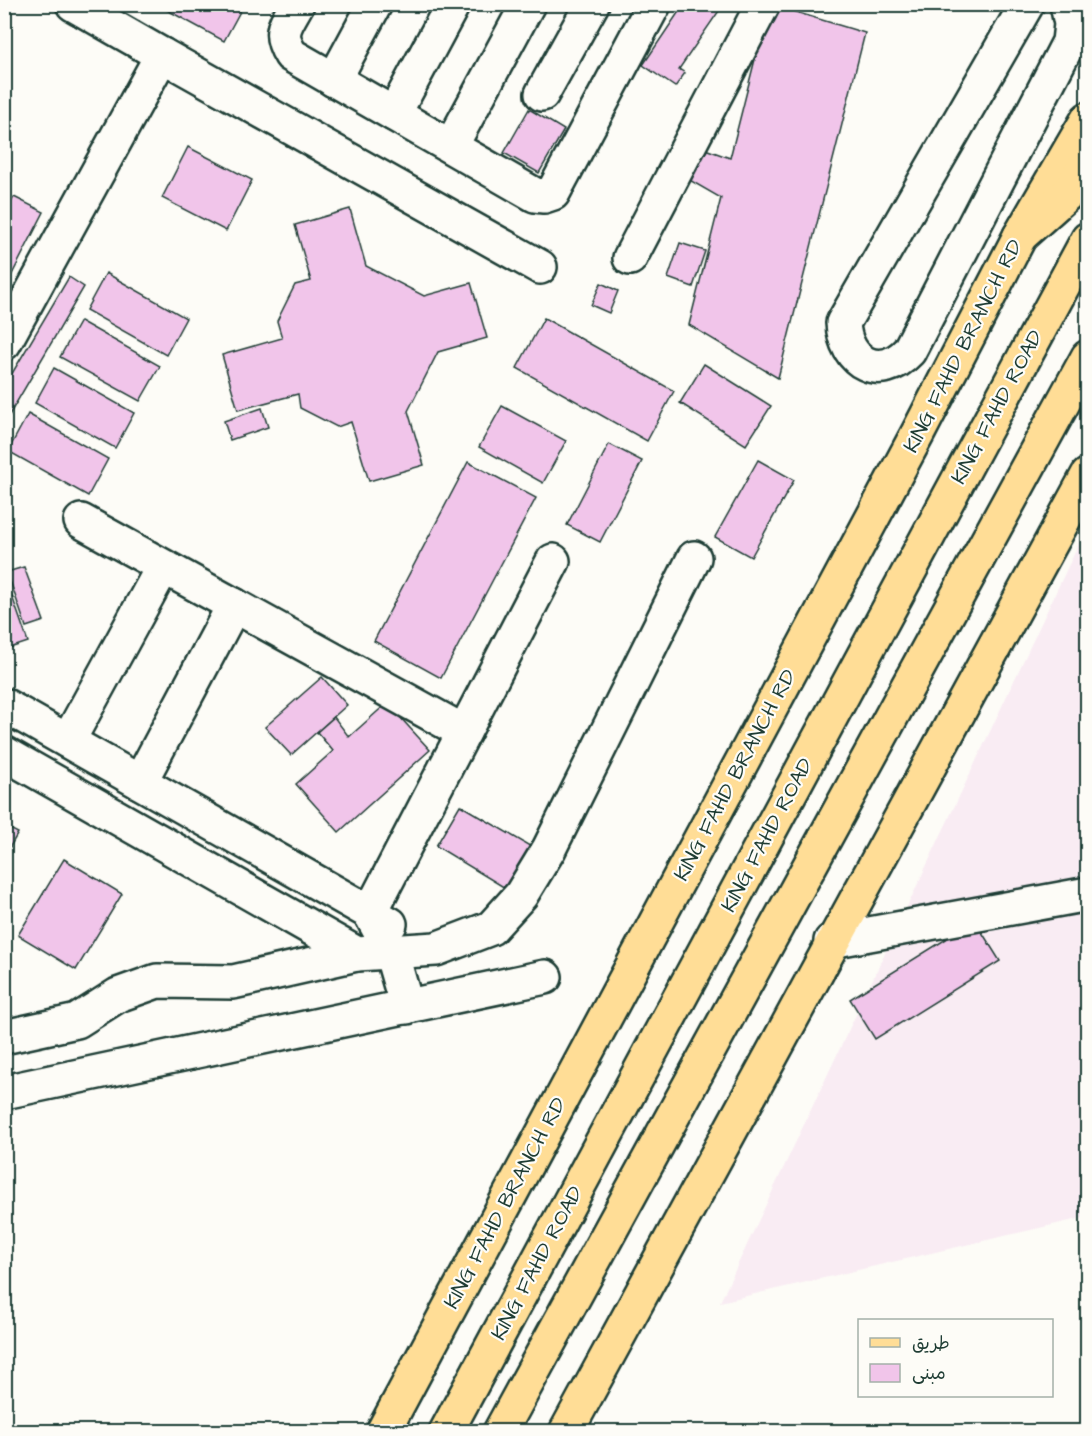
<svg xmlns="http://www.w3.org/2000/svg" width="1092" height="1436" font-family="'Architects Daughter','Playpen Sans Arabic',sans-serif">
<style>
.built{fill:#f9ecf3}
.building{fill:#f1c5ea;stroke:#1f3d34;stroke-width:1.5}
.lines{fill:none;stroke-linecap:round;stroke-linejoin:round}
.minor-casing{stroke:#1f3d34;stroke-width:38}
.major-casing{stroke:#1f3d34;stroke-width:38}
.highway-casing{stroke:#1f3d34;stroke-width:38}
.minor{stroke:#fdfcf7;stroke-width:33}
.major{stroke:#ffdd96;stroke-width:33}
.highway{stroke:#ffdd96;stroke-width:33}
.labels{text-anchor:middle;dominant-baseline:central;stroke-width:4.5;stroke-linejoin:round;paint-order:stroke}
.street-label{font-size:21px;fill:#1f3d34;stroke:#fdfcf7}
</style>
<rect width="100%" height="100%" fill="#fdfcf7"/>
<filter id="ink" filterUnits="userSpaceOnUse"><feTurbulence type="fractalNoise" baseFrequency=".0167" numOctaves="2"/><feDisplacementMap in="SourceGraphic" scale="12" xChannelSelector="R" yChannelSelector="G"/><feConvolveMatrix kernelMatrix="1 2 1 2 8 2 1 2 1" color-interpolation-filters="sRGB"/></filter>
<g filter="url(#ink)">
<polygon class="built" points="1087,525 1087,1217 720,1302 1082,537"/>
<g class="building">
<polygon points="156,4 244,4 224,41"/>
<polygon points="684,4 716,4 721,8 679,69 685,73 675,87 643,65"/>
<polygon points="769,4 865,33 778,378 689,325 721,198 686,178 705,149 730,158"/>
<polygon points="529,109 564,130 539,173 504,153"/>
<polygon points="188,147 252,180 226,231 162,198"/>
<polygon points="14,197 44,212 4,290 4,215"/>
<polygon points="350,209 366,266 424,296 471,283 487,338 438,352 408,411 424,465 369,481 351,422 337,427 300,408 298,394 238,410 222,355 282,338 277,321 295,285 311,281 295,225"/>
<polygon points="680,243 705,251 693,287 668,278"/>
<polygon points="106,273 186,318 166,355 86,310"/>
<polygon points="69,277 84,287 8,417 4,415 4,387"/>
<polygon points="601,283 618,291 609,313 591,305"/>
<polygon points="544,318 674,391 647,441 517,368"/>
<polygon points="80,321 160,366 140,401 60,357"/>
<polygon points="704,364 771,406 746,445 680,403"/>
<polygon points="54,368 134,413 115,448 35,403"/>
<polygon points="502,406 566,441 543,483 479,447"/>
<polygon points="262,408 268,427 230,440 224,421"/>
<polygon points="28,414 108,459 88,496 8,451"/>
<polygon points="609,444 642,461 600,542 567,525"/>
<polygon points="758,460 794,480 751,557 715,537"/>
<polygon points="468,462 536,498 441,678 374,641"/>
<polygon points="24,567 44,621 26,627 7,572"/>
<polygon points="4,573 28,642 4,650"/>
<polygon points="322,677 347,705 291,755 265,727"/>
<polygon points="387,703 430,750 339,832 296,784 333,751 317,732 334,717 349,737"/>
<polygon points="460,805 540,852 515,894 436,846"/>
<polygon points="4,826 18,833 4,857"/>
<polygon points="64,859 122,894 76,970 18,935"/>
<polygon points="975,921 1000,961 875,1039 850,999"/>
</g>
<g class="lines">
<g class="minor-casing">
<g id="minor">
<polyline points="73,4 162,55"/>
<path d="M 297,4 C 285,26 277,32 291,55 L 535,195 L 544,196 L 553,193 L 654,4"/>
<path d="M 1027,4 L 843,323 C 845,363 880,382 909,351 L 1069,42 L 1071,24 L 1067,4"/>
<polyline points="334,80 375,4"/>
<polyline points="542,94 592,4"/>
<polyline points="394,114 453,4"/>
<polyline points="451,146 528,4"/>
<polyline points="630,258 763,4"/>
<polyline points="4,343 162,55 540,267"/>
<polyline points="81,521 464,732"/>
<polyline points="4,705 390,924"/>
<polyline points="68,741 163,567"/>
<polyline points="4,753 357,954 436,949 491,928 521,895 549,849 694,558"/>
<polyline points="140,782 234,605"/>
<polyline points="831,941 1088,894"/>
<polyline points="407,1007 391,952 370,913 553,561"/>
<polyline points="4,1037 77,1021 118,995 157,981 233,982 357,954"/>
<polyline points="4,1092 545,977"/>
</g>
</g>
<g class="major-casing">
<g id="major">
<polyline points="383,1432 919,431 1020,236 1088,119"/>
<polyline points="566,1432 1088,475"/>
</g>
</g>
<g class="highway-casing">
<g id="highway">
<polyline points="1020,236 1068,193 1088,161"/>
<polyline points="446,1432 1088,239"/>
<polyline points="500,1432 1088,357"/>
</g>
</g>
<use href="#minor" class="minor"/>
<use href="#major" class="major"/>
<use href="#highway" class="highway"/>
</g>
</g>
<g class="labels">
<g class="street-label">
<text transform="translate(963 346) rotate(-63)">KING FAHD BRANCH RD</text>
<text transform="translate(997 407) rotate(-62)">KING FAHD ROAD</text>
<text transform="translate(735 775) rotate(-62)">KING FAHD BRANCH RD</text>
<text transform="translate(767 835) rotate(-62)">KING FAHD ROAD</text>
<text transform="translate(505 1203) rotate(-62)">KING FAHD BRANCH RD</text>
<text transform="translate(537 1263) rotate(-62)">KING FAHD ROAD</text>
</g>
</g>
<rect width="1092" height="1436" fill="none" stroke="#fdfcf7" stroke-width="24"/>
<rect x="12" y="12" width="1068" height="1412" fill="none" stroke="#1f3d34" stroke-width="2" filter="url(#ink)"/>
<rect x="858" y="1319" width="195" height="78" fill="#fdfcf7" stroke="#a4b0a9" stroke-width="1.5"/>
<rect x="870" y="1338" width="30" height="9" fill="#ffdd96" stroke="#a4b0a9" stroke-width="1.5"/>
<text x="912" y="1349" font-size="18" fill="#1f3d34">طريق</text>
<rect x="870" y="1364" width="30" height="18" fill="#f1c5ea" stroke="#a4b0a9" stroke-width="1.5"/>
<text x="912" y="1379" font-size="18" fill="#1f3d34">مبنى</text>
</svg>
